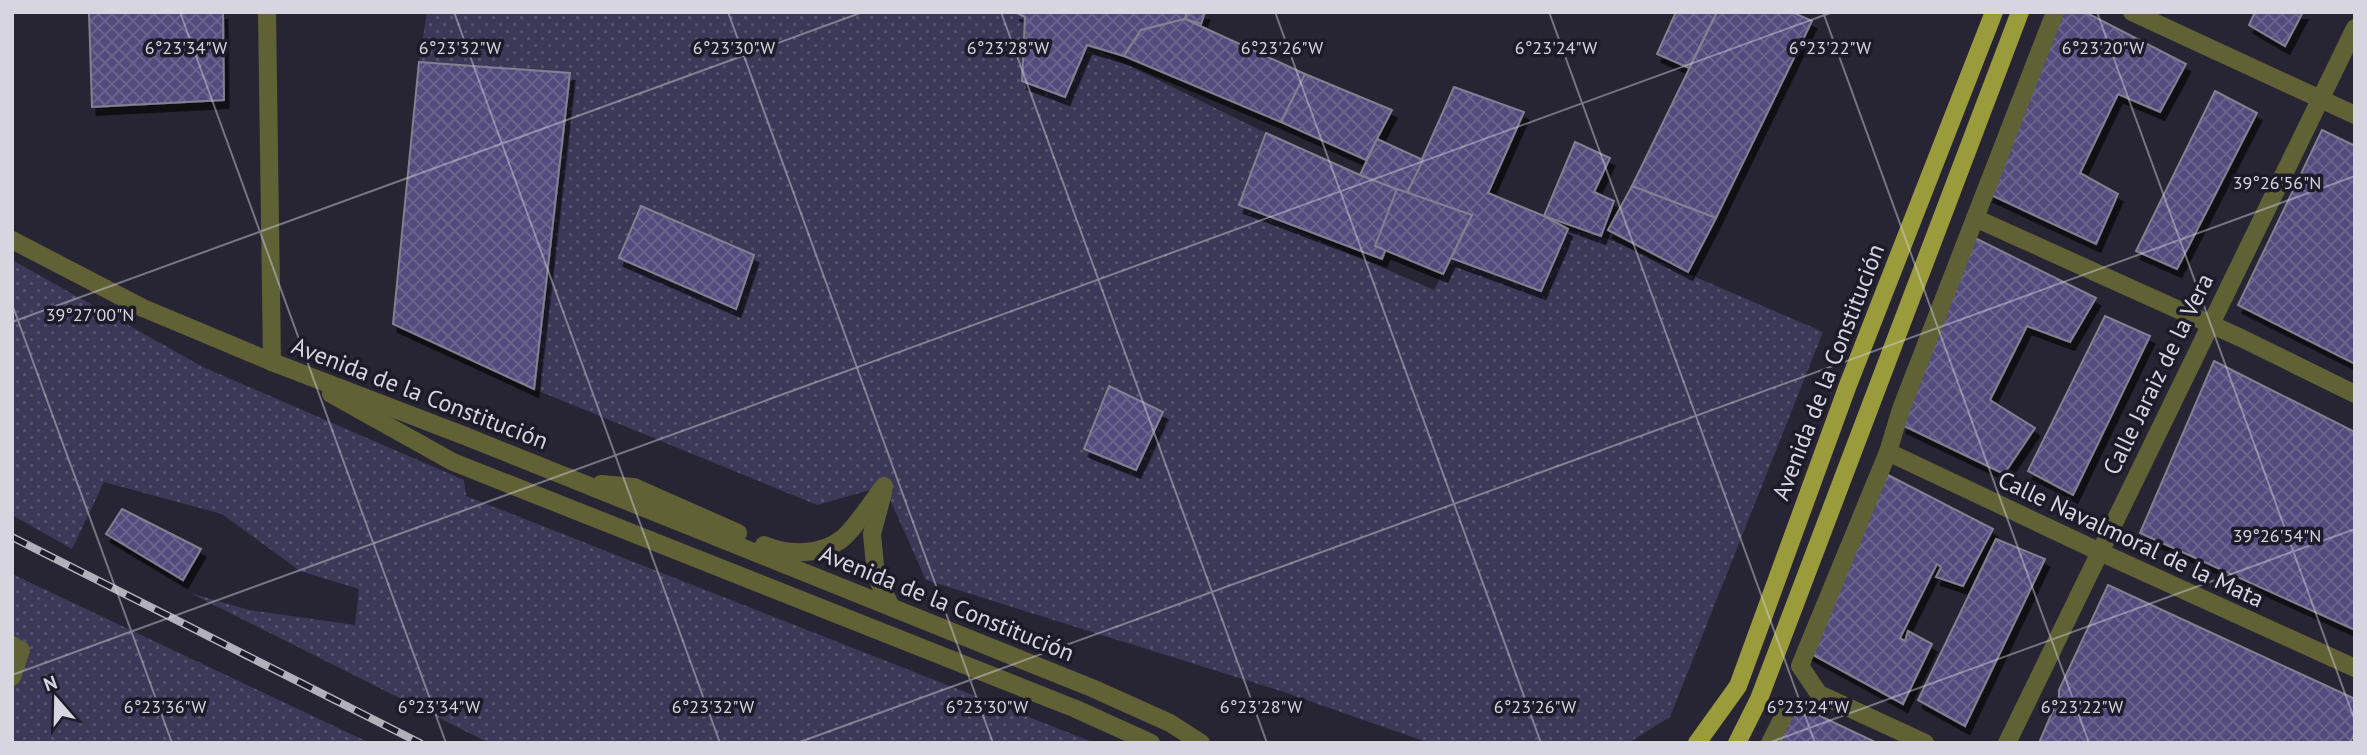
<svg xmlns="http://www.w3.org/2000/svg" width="2367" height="755" font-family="'PT Sans',sans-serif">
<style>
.grass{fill:url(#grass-dots)}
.building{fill:url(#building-cross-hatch);stroke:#828091;stroke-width:2;filter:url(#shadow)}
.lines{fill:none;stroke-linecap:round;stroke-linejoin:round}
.minor{stroke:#616136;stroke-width:18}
.major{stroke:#9a9b3b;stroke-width:18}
.rail-casing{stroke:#b1b0bb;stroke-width:8}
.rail{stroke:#1d1b29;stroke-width:5;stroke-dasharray:16;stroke-linecap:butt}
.ticks{fill:none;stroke:#d7d6e0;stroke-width:2;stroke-opacity:0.45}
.labels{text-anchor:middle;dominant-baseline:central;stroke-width:7;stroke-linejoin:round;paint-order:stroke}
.street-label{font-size:24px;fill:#d7d6e0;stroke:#1d1b29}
.ticks-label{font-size:18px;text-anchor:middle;fill:#d7d6e0;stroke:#1d1b29;stroke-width:7;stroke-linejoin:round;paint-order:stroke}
</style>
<defs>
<pattern id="grass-dots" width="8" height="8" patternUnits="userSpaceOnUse" patternTransform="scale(1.75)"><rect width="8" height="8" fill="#3c3857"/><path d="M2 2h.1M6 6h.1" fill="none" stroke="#57546f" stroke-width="1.8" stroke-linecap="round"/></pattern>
<pattern id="building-cross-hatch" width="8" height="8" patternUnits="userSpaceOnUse" patternTransform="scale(1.75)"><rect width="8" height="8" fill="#534c7d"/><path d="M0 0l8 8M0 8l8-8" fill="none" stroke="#6b658f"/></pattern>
<filter id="shadow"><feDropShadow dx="4.5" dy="8" stdDeviation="0" flood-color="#0009"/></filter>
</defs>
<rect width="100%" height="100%" fill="#272533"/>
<g class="grass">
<polygon points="427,12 1014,12 1025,17 1023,81 1065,97 1087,45 1266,133 1239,205 1434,290 1451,258 1541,291 1568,229 1601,236 1823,332 1670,717 1628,743 1429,743 1278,690 926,580 884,486 817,505 534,389 570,73 419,62"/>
<polygon points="12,260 203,367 464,480 466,496 1095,743 489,743 190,593 249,610 355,625 359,589 300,571 222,514 104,482 72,549 12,515"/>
<polygon points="12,574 370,743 12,743"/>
</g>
<g class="building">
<polygon points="89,12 223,12 224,100 92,107"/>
<polygon points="1015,12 1187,12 1185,19 1141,30 1124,56 1087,45 1065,97 1022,81 1025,17"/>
<polygon points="1187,12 1205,12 1201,24 1185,19"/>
<polygon points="1676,12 1717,12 1689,68 1657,54"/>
<polygon points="1717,12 1792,12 1812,21 1716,218 1632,186"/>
<polygon points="2062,12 2085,12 2186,64 2160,112 2118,94 2080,173 2118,194 2096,244 1989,194"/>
<polygon points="2255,12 2303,12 2285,46 2249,25"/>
<polygon points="1185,19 1305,74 1281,122 1124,56 1141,30"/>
<polygon points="419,62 570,73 534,389 393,324"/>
<polygon points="1305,74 1392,110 1366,160 1281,122"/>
<polygon points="1454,87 1524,112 1488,193 1544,216 1568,229 1541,291 1451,258 1472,215 1407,193"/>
<polygon points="2215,91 2257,113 2177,269 2136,251"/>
<polygon points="2322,130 2355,146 2355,364 2238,305"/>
<polygon points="1266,133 1360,175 1407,193 1382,259 1239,205"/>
<polygon points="1377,139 1423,160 1407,193 1360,175"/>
<polygon points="1575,142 1610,158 1594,192 1614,201 1601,236 1544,216"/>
<polygon points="1632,186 1716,218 1688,272 1608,230"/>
<polygon points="1397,189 1472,215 1443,274 1375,246"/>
<polygon points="641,206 754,255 736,309 619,258"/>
<polygon points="1975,238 2096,298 2070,342 2027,326 1990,400 2035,428 2004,474 1902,425"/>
<polygon points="2105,316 2150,336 2073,495 2028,471"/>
<polygon points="2214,361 2355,432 2355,630 2140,533"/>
<polygon points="1109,386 1163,412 1136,470 1084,449"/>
<polygon points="1886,474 1993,529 1963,586 1936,577 1941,567 1937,564 1900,638 1905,641 1908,631 1932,644 1903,704 1806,651"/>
<polygon points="122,509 201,549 183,580 106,534"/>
<polygon points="1996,539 2045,559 1965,726 1918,700"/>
<polygon points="2108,585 2355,699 2355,732 2350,743 2039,743 2059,696 2059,690"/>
<polygon points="1795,704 1877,743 1780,743"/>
</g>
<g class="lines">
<g class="minor">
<polyline points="267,12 272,362"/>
<polyline points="2132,12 2355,115"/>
<polyline points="1975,218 2241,338 2355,394"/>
<polyline points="12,240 143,308 272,362 465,436 1092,688 1170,723 1201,743"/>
<polyline points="331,394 453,462 1076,709 1151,743"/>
<polyline points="1888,452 2100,552 2355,668"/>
<polyline points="601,484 634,487 738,533"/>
<polyline points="883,493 872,534 876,576 891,607"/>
<path d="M 764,545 C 788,555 821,556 843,538 C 856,527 873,500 884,486"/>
<polyline points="12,645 21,650 12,677"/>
<polyline points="1770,743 1785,713"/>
<polyline points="1925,743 1819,694 1800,666 1888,452 1901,409 2055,12"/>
<polyline points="2007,743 2355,28"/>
</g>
<g class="major">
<polyline points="1697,743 1738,686 1848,385 1994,12"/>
<polyline points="1737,743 1759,699 2020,12"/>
</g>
<g class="rail-casing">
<polyline id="rail" points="12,537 420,743"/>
</g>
<use href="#rail" class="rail"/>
</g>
<path class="ticks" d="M 180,12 L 446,743M 454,12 L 720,743M 728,12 L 993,743M 1001,12 L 1267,743M 1275,12 L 1541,743M 1549,12 L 1815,743M 1823,12 L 2089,743M 2097,12 L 2355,721M 12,304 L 172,743M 12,322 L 863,12M 12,675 L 1833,12M 797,743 L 2355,176M 1768,743 L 2355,529"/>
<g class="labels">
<g class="street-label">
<text transform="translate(1828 372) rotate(-69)">Avenida de la Constitución</text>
<text transform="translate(2158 374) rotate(-64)">Calle Jaraiz de la Vera</text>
<text transform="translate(420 393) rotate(21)">Avenida de la Constitución</text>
<text transform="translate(2131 539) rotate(25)">Calle Navalmoral de la Mata</text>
<text transform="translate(947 603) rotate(22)">Avenida de la Constitución</text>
</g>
</g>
<g class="ticks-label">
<text x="186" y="54">6°23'34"W</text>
<text x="460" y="54">6°23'32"W</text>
<text x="734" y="54">6°23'30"W</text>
<text x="1008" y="54">6°23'28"W</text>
<text x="1282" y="54">6°23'26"W</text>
<text x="1556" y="54">6°23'24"W</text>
<text x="1830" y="54">6°23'22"W</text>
<text x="2103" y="54">6°23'20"W</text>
<text x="2277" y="189">39°26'56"N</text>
<text x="90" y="321">39°27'00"N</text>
<text x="2277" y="542">39°26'54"N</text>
<text x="165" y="713">6°23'36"W</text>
<text x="439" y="713">6°23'34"W</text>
<text x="713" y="713">6°23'32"W</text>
<text x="987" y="713">6°23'30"W</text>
<text x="1261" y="713">6°23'28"W</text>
<text x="1535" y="713">6°23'26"W</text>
<text x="1808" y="713">6°23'24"W</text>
<text x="2082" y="713">6°23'22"W</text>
</g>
<rect width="2367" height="755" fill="none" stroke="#d7d6e0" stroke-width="28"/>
<g transform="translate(56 699) rotate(340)" stroke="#1d1b29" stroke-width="5" paint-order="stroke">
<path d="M0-5L12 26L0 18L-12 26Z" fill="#d7d6e0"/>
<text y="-10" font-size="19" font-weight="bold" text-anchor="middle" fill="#d7d6e0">N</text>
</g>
</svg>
